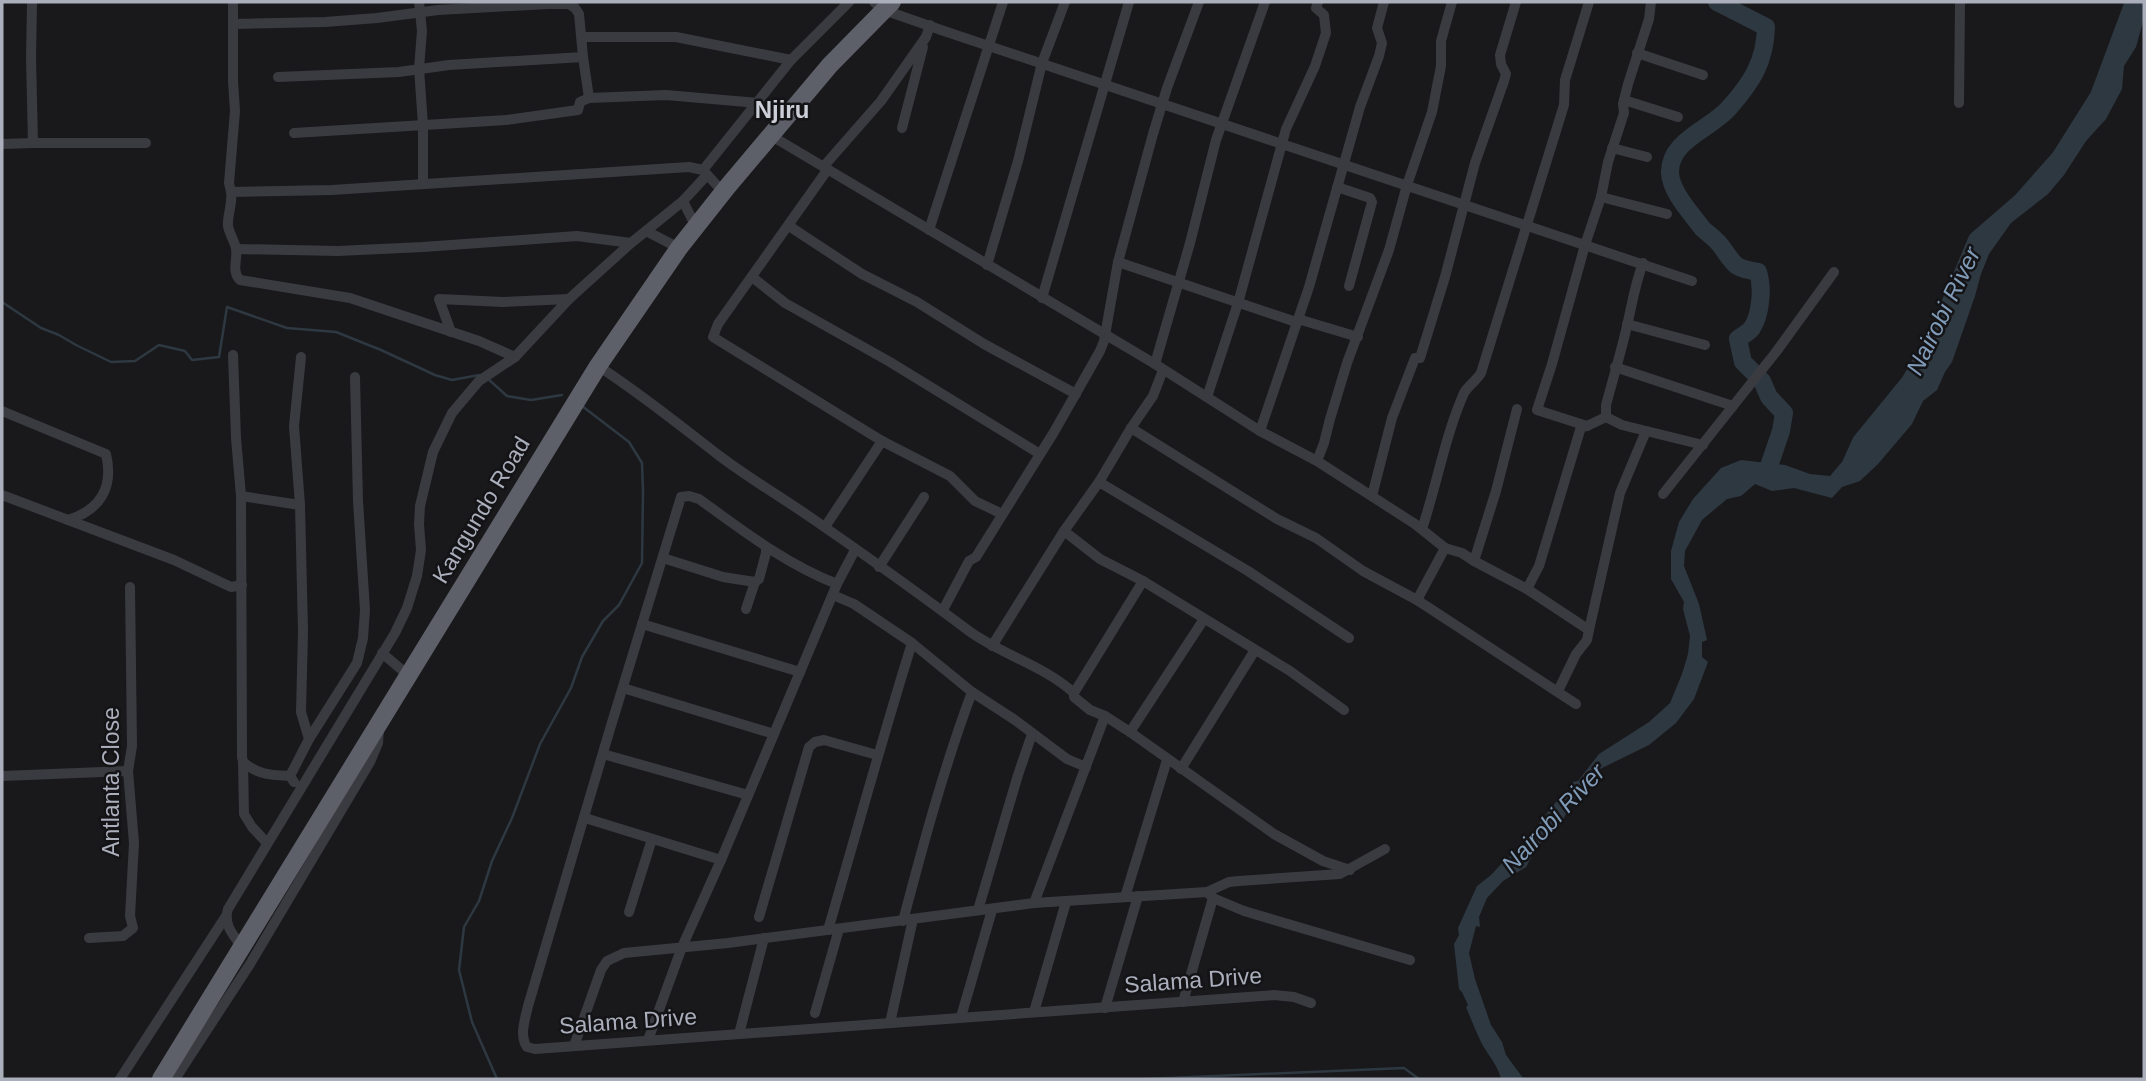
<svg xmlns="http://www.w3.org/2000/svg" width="2146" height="1081" font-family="Helvetica,sans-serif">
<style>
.water{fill:#2e3841}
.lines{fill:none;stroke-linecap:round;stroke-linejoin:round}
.stream{stroke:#2e3841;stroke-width:2.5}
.river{stroke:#2e3841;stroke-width:18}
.minor{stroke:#3a3b41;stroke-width:10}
.trunk{stroke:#5e6069;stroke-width:18}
.labels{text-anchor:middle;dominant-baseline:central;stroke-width:5;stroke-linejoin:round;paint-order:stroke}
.street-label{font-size:23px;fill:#abafbc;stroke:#141417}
.neighbourhood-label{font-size:24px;font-weight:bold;fill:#cccfd7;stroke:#141417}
.water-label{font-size:24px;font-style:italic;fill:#819cb8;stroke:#141417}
</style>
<rect width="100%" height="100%" fill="#19191c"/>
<path class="water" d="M 2137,2 L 2144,2 L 2144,18 L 2136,47 L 2124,66 L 2122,89 L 2106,119 L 2086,141 L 2064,175 L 2048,194 L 2011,223 L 1989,254 L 1981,274 L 1975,296 L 1952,362 L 1945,372 L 1937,390 L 1923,401 L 1912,424 L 1878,464 L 1860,481 L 1842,487 L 1832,498 L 1794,488 L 1772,491 L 1755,484 L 1741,496 L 1727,499 L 1702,520 L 1685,551 L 1684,566 L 1699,604 L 1707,640 L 1702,642 L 1702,657 L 1708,662 L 1694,699 L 1676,723 L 1649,745 L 1600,769 L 1572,803 L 1560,825 L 1538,845 L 1526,867 L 1503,881 L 1487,898 L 1479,917 L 1480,927 L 1476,926 L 1469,953 L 1475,979 L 1491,1025 L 1502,1042 L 1506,1055 L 1523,1078 L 1501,1079 C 1498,1066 1489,1056 1482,1044 C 1476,1032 1471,1019 1466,1007 L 1468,1005 L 1462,992 L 1459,989 L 1454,944 L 1459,935 L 1458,928 L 1477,886 L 1491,875 L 1505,860 L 1534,839 L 1540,822 L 1556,802 L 1559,801 L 1562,794 L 1564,797 L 1567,795 L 1573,782 L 1578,781 L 1599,754 L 1649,722 L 1670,703 L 1682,674 L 1688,654 L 1690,636 L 1683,609 L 1684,602 L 1671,579 L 1671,551 L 1679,522 L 1693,499 L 1721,468 L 1741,460 L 1785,465 L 1810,474 L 1830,476 L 1841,463 L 1860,449 L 1891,400 L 1918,369 L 1934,346 L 1942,323 L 1951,315 L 1965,270 L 1989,229 L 2007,209 L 2027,196 L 2048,174 L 2073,145 L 2085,118 L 2102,93 Z"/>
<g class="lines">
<g class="stream">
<polyline points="2,302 41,328 59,335 76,345 111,362 135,361 159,345 185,351 192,360 219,357 227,307 287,328 336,332 381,350 435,375 452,380 479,375"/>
<polyline points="487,378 507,396 531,400 562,395"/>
<polyline points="497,1079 472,1022 459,970 464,927 479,901 492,861 512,818 540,744 571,688 582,657 603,621 619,605 642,563 643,492 642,463 629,442 582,406"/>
<polyline points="1145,1079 1404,1068 1419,1079"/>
</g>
<g class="river">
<path d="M 1717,2 L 1766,27 C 1765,62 1752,82 1729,108 C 1711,129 1669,140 1670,173 C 1671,192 1691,213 1702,228 C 1708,234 1716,239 1721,246 C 1735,265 1733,268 1758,272 C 1763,287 1761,314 1752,328 C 1749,332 1742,336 1738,339 L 1743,362 L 1762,381 L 1769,397 L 1784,413 L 1781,431 L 1765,478"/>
<polyline points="1847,473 1861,442 1910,382 1938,333 1977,240 2022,201 2060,158 2099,96 2134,2"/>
</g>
<g class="minor">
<polyline points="32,2 31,58 33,143 146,143"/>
<polyline points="419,2 422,31 419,68 423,125 423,184"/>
<polyline points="874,2 884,10 941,30 1692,281"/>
<polyline points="234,24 325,22 377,18 438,10 548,4 569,4 575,8 579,14 583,57 449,65 399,72 278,77"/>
<polyline points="583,37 676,37 791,60"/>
<polyline points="1637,53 1703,75"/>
<polyline points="583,57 589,98"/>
<polyline points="1624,100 1678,117"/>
<polyline points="1959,103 1960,2"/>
<polyline points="902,128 923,47"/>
<polyline points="294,133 506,120 578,110 580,102 589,98 666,95 758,103"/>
<polyline points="770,135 1155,364 1260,431 1317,461 1415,524 1445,548"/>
<polyline points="2,144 33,143"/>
<polyline points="1612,148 1647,157"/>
<polyline points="824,166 881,101 926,37 930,25"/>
<polyline points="828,169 718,324 713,337 882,441 950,476 975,501 1002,514"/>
<polyline points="703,170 791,60 849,2"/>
<polyline points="1337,187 1370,198 1372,202 1349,286"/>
<polyline points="231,192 229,183 235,111 233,81 233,2"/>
<polyline points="1601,197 1667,214"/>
<polyline points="683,201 696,227"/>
<polyline points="789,226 862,274 917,302 984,344 1076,394"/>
<polyline points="929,230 1003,2"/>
<polyline points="646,231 679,248"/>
<polyline points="236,249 338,251 423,247 577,236 631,243"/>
<polyline points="1118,262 1296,322"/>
<path d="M 1643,263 C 1635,284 1632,304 1627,326 C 1621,352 1613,379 1606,405 L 1606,417 L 1622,425 L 1703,445"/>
<polyline points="987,265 1018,161 1042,63 1065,2"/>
<polyline points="752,277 785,303 890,362 1040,454"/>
<polyline points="1042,298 1129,2"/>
<polyline points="1298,319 1358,337"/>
<polyline points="1627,324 1705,345"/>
<polyline points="451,332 439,299 503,302 569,299"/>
<path d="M 233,355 L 236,438 L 241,496 L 242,757 L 243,762 C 258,775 271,775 290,776"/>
<path d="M 515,357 L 479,341 L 350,298 L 240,280 C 231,271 238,259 236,248 C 234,240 229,233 228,226 C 227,215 233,204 231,192 L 332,190 L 689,167 L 703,170 L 723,192"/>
<polyline points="1155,364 1190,243 1216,140 1265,2"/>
<path d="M 598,366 C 640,393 678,424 717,454 C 751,480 788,501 823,526 C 872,560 921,595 969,631 C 1002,655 1043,665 1074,693 L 1074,697 L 1090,710 L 1105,716 L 1130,732 L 1274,834 L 1323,861 L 1350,870"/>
<polyline points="1615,367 1733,406"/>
<polyline points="1207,397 1238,303 1286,129 1315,66 1326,33 1324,15 1316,8 1318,2"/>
<path d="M 2,411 L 106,454 C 114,488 100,510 68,520"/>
<polyline points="1587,426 1537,410 1552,364 1585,245 1601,197 1608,162 1624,113 1623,104 1628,84 1649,19 1651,2"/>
<polyline points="1131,428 1277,519 1316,538 1363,571 1417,600 1576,704"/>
<polyline points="1260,431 1309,287 1360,107 1379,56 1382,43 1377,28 1384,2"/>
<polyline points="1317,461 1324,443 1330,419 1347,363 1389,250 1407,185 1432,112 1441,66 1441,41 1452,2"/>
<polyline points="1099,482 1248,571 1349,638"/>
<polyline points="1663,494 1776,352 1834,272"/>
<polyline points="2,495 174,560 231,587 242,585"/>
<polyline points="241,496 300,505"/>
<polyline points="1372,496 1392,418 1415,358 1420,358 1445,277 1475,163 1504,81 1506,74 1501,64 1500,55 1516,2"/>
<polyline points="825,527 882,441"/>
<path d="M 1422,529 C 1437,484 1445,436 1464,393 C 1468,386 1476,381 1481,373 L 1564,105 L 1565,80 L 1589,2"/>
<polyline points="1064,531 1100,559 1143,581 1290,671 1344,710"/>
<polyline points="663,558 723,577 755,582 759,579 766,553 766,548"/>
<polyline points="1474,561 1527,589"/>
<polyline points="879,567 924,497"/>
<path d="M 837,584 C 786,564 743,531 699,499 L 689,496 L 681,497 L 610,729 L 528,1006 C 525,1020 519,1035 527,1047 L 535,1049 L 1274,995 L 1294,997 L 1311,1003"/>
<polyline points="833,595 854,604 912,643 972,692 1015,720 1067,759 1086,767"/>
<polyline points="1417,600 1445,548 1462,553 1474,561 1496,491 1517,409"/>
<polyline points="746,609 755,582"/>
<polyline points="943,610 969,561 976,557 1054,432 1100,351 1104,341 1118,262 1153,134 1167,88 1199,2"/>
<polyline points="642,624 800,672"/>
<polyline points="1589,630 1620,493 1646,431"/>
<polyline points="992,646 1064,531 1099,482 1131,428 1153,396 1163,370"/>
<polyline points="382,653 409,676"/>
<polyline points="623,688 774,734"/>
<polyline points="1558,691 1576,654 1587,640 1589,630 1527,589 1539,566 1581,427 1587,426 1606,417"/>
<polyline points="1074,693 1143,581"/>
<polyline points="1130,732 1204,619"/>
<polyline points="309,739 357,663 363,638 365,610 358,501 355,377"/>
<polyline points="603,754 748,795"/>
<polyline points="243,762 244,814 252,827 267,843"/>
<polyline points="1181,769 1255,650"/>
<polyline points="2,776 128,771"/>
<polyline points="294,782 290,776 309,739 301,712 303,631 300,505 294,426 301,357"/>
<polyline points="585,818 721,860"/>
<polyline points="1207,892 1229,882 1239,881 1340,874 1385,849"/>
<polyline points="1125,897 1167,760"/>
<polyline points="1034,903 1207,892 1213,898 1244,911 1410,960"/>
<polyline points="978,910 1018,775 1032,734"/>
<polyline points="629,912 652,839"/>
<polyline points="759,917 809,747 815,742 824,740 877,755"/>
<path d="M 903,921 C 923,845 944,767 972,692"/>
<path d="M 828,930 C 856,834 882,739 912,643"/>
<polyline points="89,938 123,936 133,928 130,916 134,843 128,771 132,746 130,587"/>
<path d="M 242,947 C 233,935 223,924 228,909 L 395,633 L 407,608 L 417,576 L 421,550 L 419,524 L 420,506 L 433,452 L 452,413 L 479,381 L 515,357 L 569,299 L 631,243 L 683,201 L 707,175"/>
<polyline points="1183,1002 1213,898"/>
<polyline points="1105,1008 1138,896"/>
<polyline points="1034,1012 1066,902"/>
<polyline points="815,1013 839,929"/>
<polyline points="961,1017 992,910"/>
<polyline points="890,1023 913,919"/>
<polyline points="739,1034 764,938"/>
<polyline points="648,1040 682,947 721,860 837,584 855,550"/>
<polyline points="574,1046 601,970 607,961 624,953 728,943 1034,903 1105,716"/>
<polyline points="120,1079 226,916"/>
<polyline points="175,1079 250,964 370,762 378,743 379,729"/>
</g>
<polyline class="trunk" points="161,1079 598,366 679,248 728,186 830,65 892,2"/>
</g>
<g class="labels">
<g class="street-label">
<text transform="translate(481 510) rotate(-59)">Kangundo Road</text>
<text transform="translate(111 782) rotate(-90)">Antlanta Close</text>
<text transform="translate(1193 980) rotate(-4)">Salama Drive</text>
<text transform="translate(628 1021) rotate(-4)">Salama Drive</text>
</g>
<g class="neighbourhood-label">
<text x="782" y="109">Njiru</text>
</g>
<g class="water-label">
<text transform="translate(1943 311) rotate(-64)">Nairobi River</text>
<text transform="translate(1553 818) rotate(-47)">Nairobi River</text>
</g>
</g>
<rect width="2146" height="1081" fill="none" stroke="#abafbc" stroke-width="7"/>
</svg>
